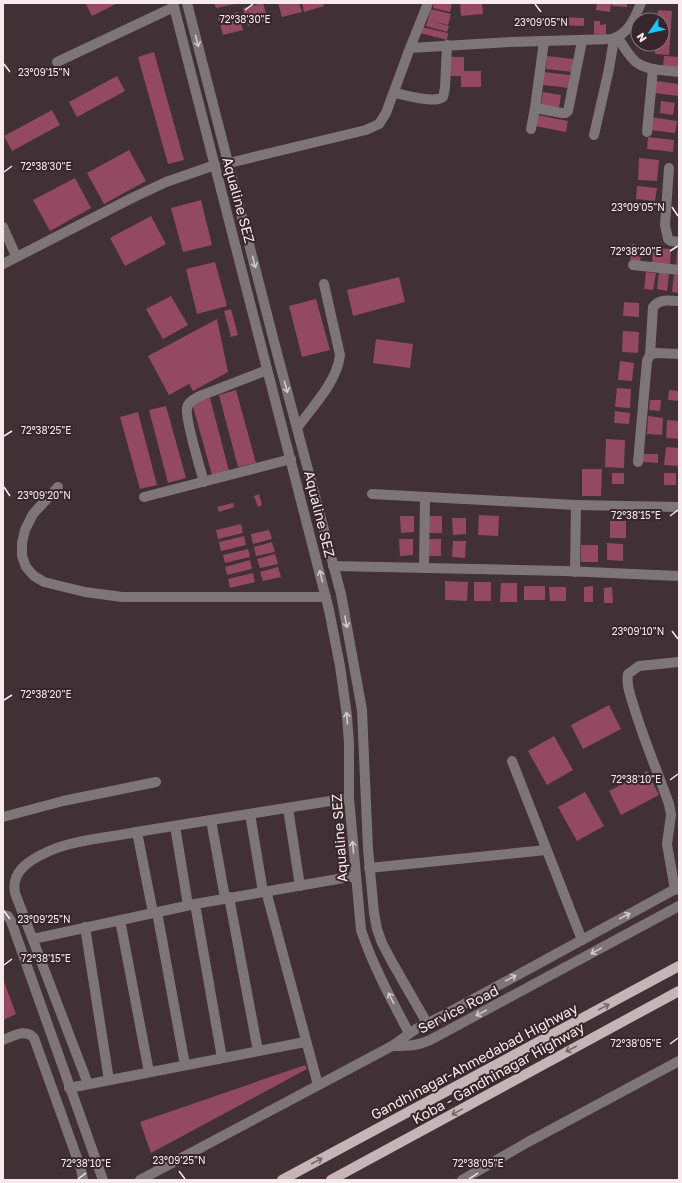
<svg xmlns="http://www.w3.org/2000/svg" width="682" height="1183" font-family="'Golos Text',sans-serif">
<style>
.building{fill:#924961}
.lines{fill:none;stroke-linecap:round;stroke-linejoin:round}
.minor{stroke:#7e7578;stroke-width:10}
.major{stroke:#c7b4b9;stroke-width:10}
.oneway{stroke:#d2c7ca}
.oneway2{stroke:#78666b}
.ticks{fill:none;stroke:#f6eaed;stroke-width:1.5}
.labels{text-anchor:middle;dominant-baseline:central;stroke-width:4;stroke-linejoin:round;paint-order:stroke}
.street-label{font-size:14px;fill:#f6eaed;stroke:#37262b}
.ticks-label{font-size:10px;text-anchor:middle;fill:#f6eaed;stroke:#37262b;stroke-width:4;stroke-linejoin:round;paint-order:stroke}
</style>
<rect width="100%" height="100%" fill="#413035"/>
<g class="building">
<polygon points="88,3 118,3 92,16 86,4"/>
<polygon points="214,3 235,3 235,4 216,8"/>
<polygon points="263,3 268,20 248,26 243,8"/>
<polygon points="278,3 299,3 302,12 282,17"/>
<polygon points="302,3 323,3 324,6 304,12"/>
<polygon points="434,3 452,3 450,12 433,8"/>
<polygon points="460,3 482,3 483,14 461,16"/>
<polygon points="597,3 611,3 610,12 596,10"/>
<polygon points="612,3 627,3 627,7 612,6"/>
<polygon points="431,9 451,14 448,25 431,21 449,26 447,32 426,26"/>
<polygon points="658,10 672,11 669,55 655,54 656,44 662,44 662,20 657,20"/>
<polygon points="238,12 243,30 223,35 218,17"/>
<polygon points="562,17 584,18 584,26 562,25"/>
<polygon points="594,21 600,21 600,25 606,24 606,34 594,34"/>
<polygon points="422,27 448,33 447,40 420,33"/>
<polygon points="154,52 184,160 168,164 138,57"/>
<polygon points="547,56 573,59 572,72 546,69"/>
<polygon points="664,56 679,57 679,70 663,68"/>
<polygon points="449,57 464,57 464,71 481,71 481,87 461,87 461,76 449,76"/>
<polygon points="544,72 570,75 569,88 543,85"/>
<polygon points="117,76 125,91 77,117 69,102"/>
<polygon points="656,81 679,84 679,96 654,93"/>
<polygon points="543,92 561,95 559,108 541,105"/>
<polygon points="661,101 675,103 673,115 660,113"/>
<polygon points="52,110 60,125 12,151 4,136"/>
<polygon points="537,115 568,121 566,132 535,126"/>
<polygon points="651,117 677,121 675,133 649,130"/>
<polygon points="648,137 674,140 673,152 647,149"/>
<polygon points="129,150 146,181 104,204 87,173"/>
<polygon points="639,158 659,160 657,181 638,180"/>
<polygon points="75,178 91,208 50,231 33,200"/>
<polygon points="637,186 657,188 655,201 636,199"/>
<polygon points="201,200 212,245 183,252 171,208"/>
<polygon points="151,216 166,244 125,266 110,238"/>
<polygon points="632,244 642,246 640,263 630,262"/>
<polygon points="653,248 671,249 670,266 652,265"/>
<polygon points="677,250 679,250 679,268 676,267"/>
<polygon points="215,262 227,306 197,314 186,269"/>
<polygon points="646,272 656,273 653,290 644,289"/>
<polygon points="659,272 669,274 667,291 657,289"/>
<polygon points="674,275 679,275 679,293 672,292"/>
<polygon points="399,277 405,302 353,316 347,290"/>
<polygon points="171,296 188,325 163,339 146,309"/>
<polygon points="316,299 330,350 302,357 289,306"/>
<polygon points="624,302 639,303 639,317 623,316"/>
<polygon points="231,309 238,335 231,337 224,311"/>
<polygon points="217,319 228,372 193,391 189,384 169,395 148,356"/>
<polygon points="623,331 639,332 638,353 622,352"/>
<polygon points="376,339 413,344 410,368 373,363"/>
<polygon points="620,361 634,363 632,381 618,380"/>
<polygon points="617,388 631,389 630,408 615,407"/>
<polygon points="236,390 256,463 238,467 219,395"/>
<polygon points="669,390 679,391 679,401 668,400"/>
<polygon points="210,398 229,471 212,475 192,403"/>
<polygon points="650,400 661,400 660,411 649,410"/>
<polygon points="166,406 186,478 168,483 149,410"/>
<polygon points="615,411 630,413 629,424 614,423"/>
<polygon points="138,412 157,485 140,489 120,417"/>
<polygon points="648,416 663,418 662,435 647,434"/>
<polygon points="667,420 679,421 679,439 666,438"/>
<polygon points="606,439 625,440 624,468 605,467"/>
<polygon points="666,447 679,448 679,466 664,465"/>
<polygon points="643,454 658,454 658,463 643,462"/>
<polygon points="582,469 602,469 601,496 582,496"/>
<rect x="612" y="473" width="12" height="11"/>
<rect x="664" y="473" width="12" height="12"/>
<polygon points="259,494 262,505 258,507 254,496"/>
<polygon points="233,503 234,507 219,512 217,507"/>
<polygon points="479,515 499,516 498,536 478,535"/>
<polygon points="400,516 414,516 414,532 401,533"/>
<polygon points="428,516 442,516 442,533 429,533"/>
<polygon points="452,518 466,518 466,534 453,535"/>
<rect x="610" y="521" width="16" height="17"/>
<polygon points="241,524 243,533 218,539 216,530"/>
<polygon points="269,530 272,539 253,544 251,534"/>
<polygon points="244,536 246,545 221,551 219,542"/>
<polygon points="399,539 413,539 413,555 400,556"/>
<polygon points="427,539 441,539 441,556 428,556"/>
<polygon points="453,541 466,541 465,558 452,557"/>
<polygon points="272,542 275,552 256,556 254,547"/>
<polygon points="607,543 623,544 623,561 607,560"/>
<rect x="581" y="545" width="17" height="17"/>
<polygon points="248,549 250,557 225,563 223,555"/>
<polygon points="275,554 278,564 260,568 257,559"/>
<polygon points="250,560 252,569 227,575 225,567"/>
<polygon points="278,567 281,577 263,581 260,572"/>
<polygon points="253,573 255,582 230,588 228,579"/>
<polygon points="445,581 468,582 467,601 445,600"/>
<rect x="474" y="582" width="17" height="19"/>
<polygon points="501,583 517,583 517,602 500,602"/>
<rect x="524" y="586" width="21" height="14"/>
<polygon points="593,586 593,602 584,602 584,587"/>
<polygon points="549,587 566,587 566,601 550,601"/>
<polygon points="612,587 613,603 604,603 604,588"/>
<polygon points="609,705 621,729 583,749 571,725"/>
<polygon points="554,736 573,770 547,785 528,751"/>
<polygon points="647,771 659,795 621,815 609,791"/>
<polygon points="585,792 604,826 577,841 558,807"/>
<polygon points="3,979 16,1014 3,1020"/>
<polygon points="305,1065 307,1069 151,1153 140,1122"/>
</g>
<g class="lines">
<g class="minor">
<path d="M 173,3 L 329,610 L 340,666 L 347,716 L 349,744 L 349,798 L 361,930 C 373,966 391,999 409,1033"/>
<polyline points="187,3 277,353 341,594 362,710 368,849 374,913 377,929 382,943 392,962 427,1023"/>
<path d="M 618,38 C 623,45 627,53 633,59 C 643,71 665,70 679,72"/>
<path d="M 410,48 L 511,42 L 611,39 C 628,35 635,18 641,3"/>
<polyline points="57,62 174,7"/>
<path d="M 394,93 C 407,95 434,104 443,97 L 445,88 L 447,45"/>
<polyline points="535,108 562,113 565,113 568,111 582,41"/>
<polyline points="531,129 535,108 544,41"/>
<polyline points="647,132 653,69"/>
<polyline points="594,135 609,69 614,39"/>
<polyline points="229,163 366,130 379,124 386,113 410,48 428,3"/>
<polyline points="669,168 665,225 668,239 671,241 679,242"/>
<polyline points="3,227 16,256"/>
<polyline points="3,264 132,198 166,182 215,165"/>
<polyline points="633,265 679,270"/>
<path d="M 650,355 L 653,307 C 660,298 669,301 679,301"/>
<path d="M 297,428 C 313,406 337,382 340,355 L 324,284"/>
<polyline points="638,462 647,361 650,355 655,353 679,354"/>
<path d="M 204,482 C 200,468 185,419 187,408 C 188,402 194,399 200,396 L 267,370"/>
<polyline points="58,487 33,514 25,530 22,543 22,556 26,567 34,576 44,582 85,592 122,597 326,597"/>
<polyline points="372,494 576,505 575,572"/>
<polyline points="144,497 291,459"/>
<polyline points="576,505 679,507"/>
<polyline points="333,566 565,571 679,576"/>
<polyline points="424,568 425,497"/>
<polyline points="512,761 582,940"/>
<polyline points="288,808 300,886"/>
<polyline points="250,814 263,892"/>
<polyline points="3,817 63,801 156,782"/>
<polyline points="211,820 225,898"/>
<polyline points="175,826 188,905"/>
<polyline points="137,832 153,913"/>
<polyline points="369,868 546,850"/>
<path d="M 675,890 L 667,844 L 671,815 L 669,804 C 657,770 643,738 633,704 C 630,694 626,684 628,674 L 639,666 L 679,662"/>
<polyline points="266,891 318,1085"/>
<polyline points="229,897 258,1051"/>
<polyline points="195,904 222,1058"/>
<polyline points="157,912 185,1065"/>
<polyline points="3,915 8,916 11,921 103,1180"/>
<polyline points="120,920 149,1072"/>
<polyline points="85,927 109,1080"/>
<polyline points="33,939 195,904 355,876"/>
<path d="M 3,1040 C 14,1036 25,1028 34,1038 L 81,1169 L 83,1180"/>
<polyline points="392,1046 416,1029 446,1014 679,887"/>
<path d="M 88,1084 L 15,893 C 11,872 28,861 45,853 C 71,840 107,838 136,832 C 207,820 278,810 349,798"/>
<polyline points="69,1088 305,1042"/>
<path d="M 140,1180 L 392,1046 C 409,1046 419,1046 434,1038 L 679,906"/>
<polyline points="462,1180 528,1142 679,1061"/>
</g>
<g class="major">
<polyline points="282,1180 679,966"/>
<polyline points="331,1180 679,991"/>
</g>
</g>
<defs><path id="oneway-shaft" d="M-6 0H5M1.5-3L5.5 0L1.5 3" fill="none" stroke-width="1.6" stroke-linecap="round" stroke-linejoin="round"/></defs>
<g class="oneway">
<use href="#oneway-shaft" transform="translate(197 41) rotate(75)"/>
<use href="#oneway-shaft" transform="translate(254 262) rotate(76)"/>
<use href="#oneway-shaft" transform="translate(286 387) rotate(75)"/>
<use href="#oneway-shaft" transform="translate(321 576) rotate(-104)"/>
<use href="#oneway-shaft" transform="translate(346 622) rotate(79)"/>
<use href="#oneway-shaft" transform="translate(347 718) rotate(-95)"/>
<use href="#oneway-shaft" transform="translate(353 847) rotate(-95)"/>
<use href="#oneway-shaft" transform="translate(625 916) rotate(-28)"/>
<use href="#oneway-shaft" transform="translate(596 951) rotate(151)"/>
<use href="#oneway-shaft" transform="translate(511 978) rotate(-28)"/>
<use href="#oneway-shaft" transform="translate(391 998) rotate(-117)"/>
<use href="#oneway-shaft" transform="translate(481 1013) rotate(152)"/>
</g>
<g class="oneway2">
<use href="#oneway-shaft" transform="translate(604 1007) rotate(-28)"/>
<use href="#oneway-shaft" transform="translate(571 1049) rotate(152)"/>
<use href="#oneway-shaft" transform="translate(457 1112) rotate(151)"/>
<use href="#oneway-shaft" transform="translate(317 1161) rotate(-28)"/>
</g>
<path class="ticks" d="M 535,4 L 541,12M 245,10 L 253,4M 4,64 L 10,72M 4,172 L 12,166M 672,207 L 678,216M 670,251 L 678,246M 4,436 L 12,431M 4,487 L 10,496M 670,516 L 678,510M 672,631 L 678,639M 4,700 L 12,695M 670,780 L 678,774M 4,911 L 10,919M 4,965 L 12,959M 670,1044 L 678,1038M 179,1171 L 185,1179M 78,1179 L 86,1173M 469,1179 L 478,1173"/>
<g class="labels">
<g class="street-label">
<text transform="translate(239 200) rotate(75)">Aqualine SEZ</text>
<text transform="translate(320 514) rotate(76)">Aqualine SEZ</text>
<text transform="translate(339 838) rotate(-94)">Aqualine SEZ</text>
<text transform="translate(458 1009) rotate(-27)">Service Road</text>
<text transform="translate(474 1061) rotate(-28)">Gandhinagar-Ahmedabad Highway</text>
<text transform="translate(498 1073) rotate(-29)">Koba - Gandhinagar Highway</text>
</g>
</g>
<g class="ticks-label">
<text x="245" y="23">72°38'30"E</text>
<text x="541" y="26">23°09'05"N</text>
<text x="44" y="76">23°09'15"N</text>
<text x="46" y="170">72°38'30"E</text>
<text x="638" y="211">23°09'05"N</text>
<text x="636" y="255">72°38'20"E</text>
<text x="46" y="434">72°38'25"E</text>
<text x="44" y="499">23°09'20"N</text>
<text x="636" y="519">72°38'15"E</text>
<text x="638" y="635">23°09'10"N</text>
<text x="46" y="698">72°38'20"E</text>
<text x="636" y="783">72°38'10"E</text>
<text x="44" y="923">23°09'25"N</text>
<text x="46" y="962">72°38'15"E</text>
<text x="636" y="1047">72°38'05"E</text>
<text x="179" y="1164">23°09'25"N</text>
<text x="86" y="1167">72°38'10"E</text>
<text x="478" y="1167">72°38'05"E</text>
</g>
<rect width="682" height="1183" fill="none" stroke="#f6eaed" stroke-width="8"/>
<g transform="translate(650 32) rotate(236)"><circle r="19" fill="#37262b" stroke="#837479"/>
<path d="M0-3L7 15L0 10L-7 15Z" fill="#15cafb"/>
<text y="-6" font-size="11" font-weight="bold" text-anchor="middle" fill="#f6eaed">N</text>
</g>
</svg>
